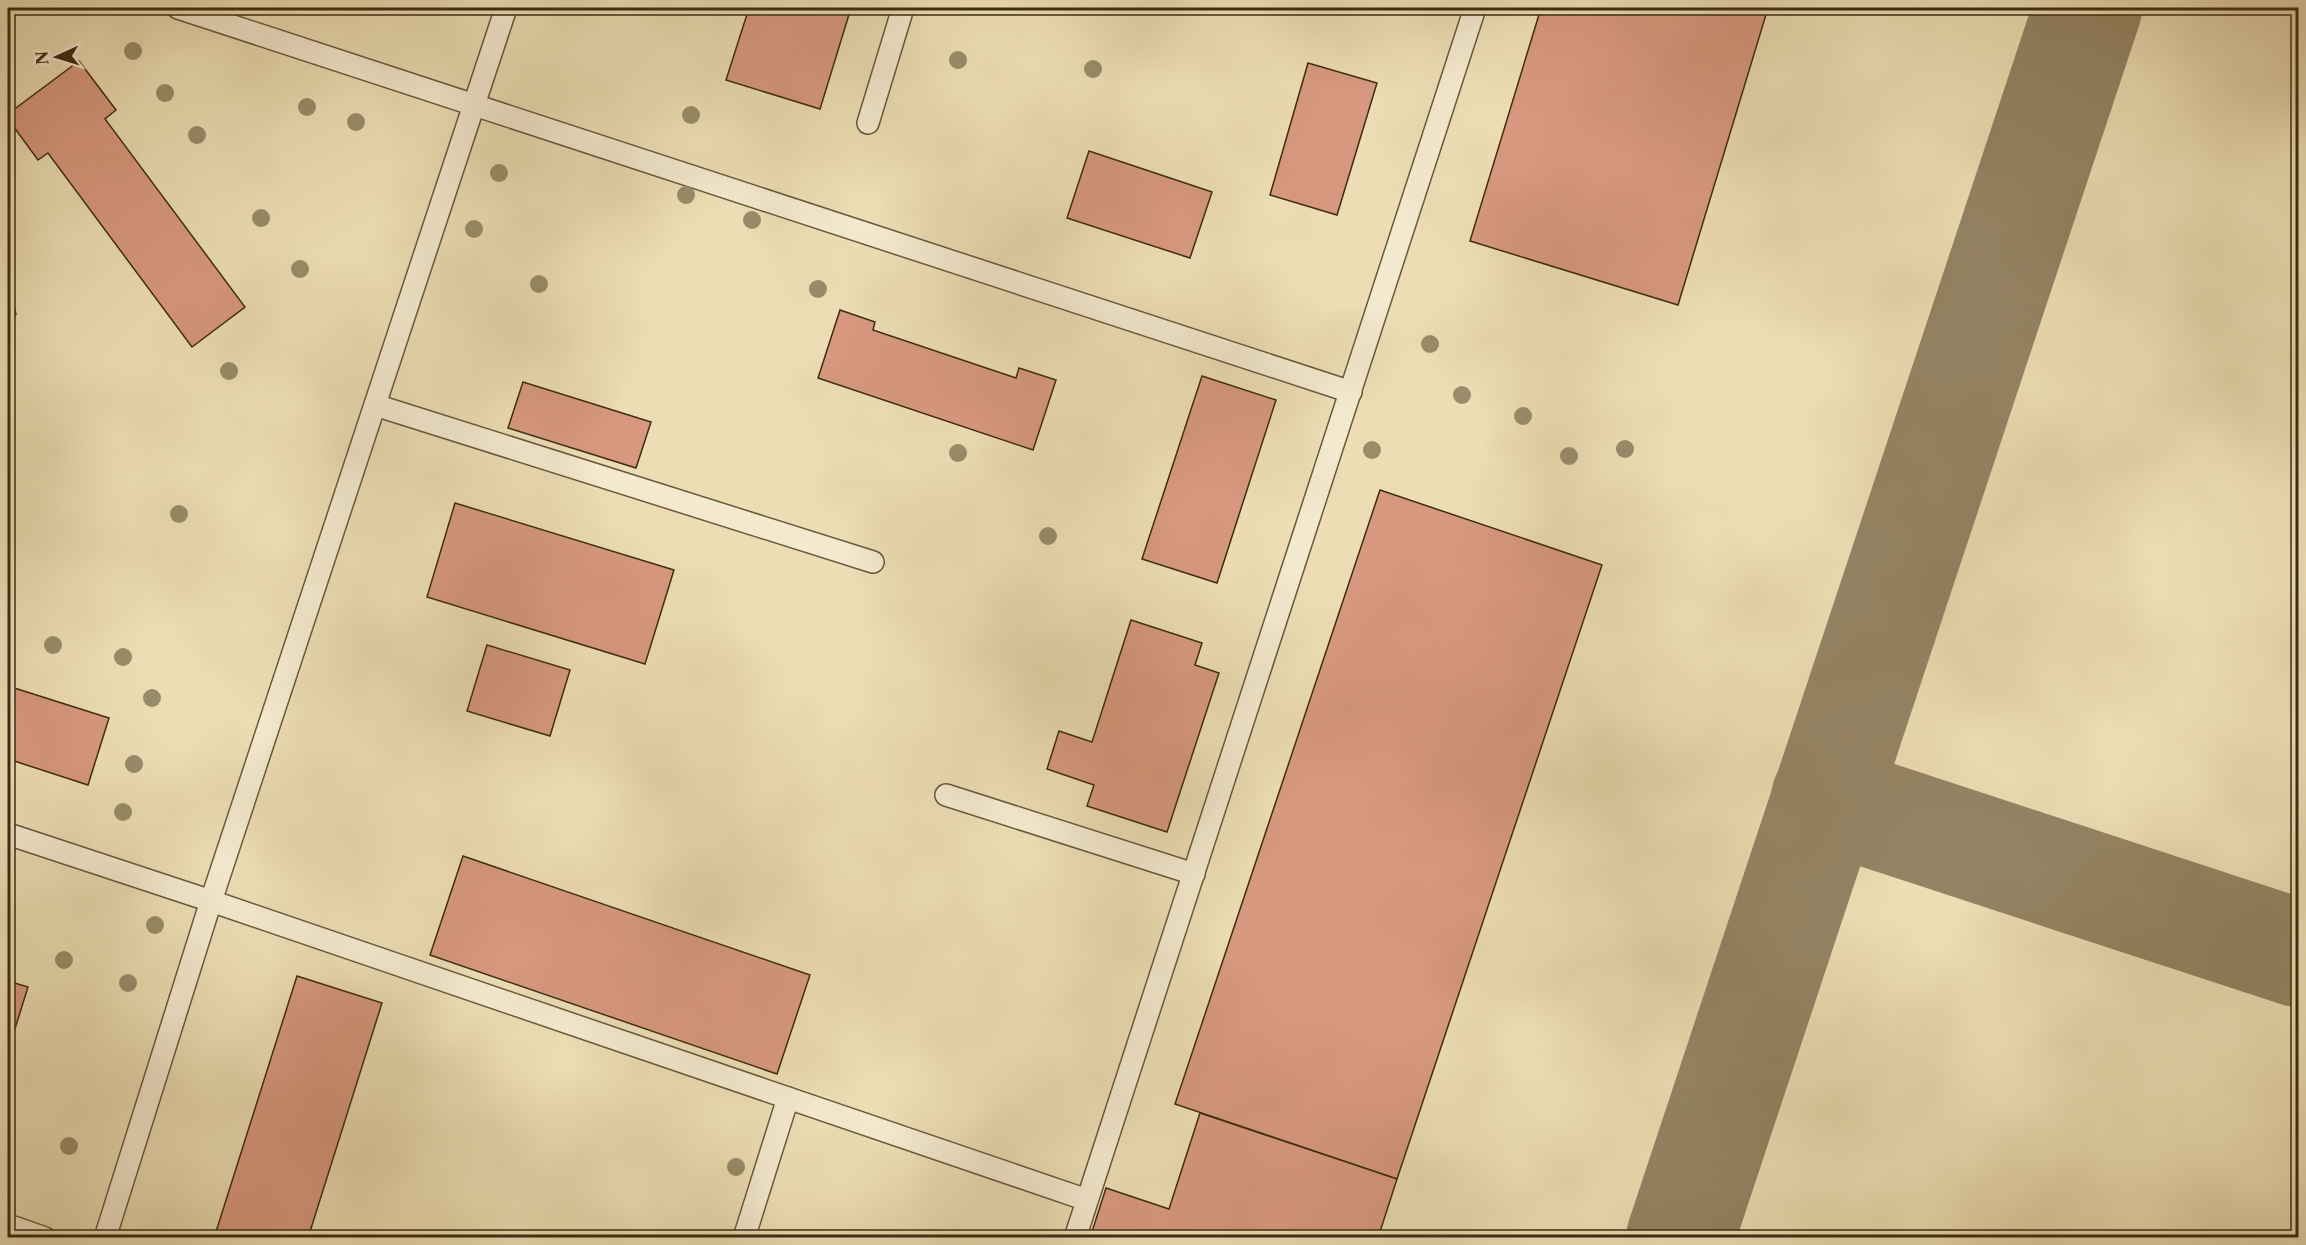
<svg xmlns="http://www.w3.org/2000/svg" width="2306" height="1245" font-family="'Libre Caslon Text',serif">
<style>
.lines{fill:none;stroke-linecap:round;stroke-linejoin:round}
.taxiway{stroke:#948464;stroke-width:108}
.building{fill:#d7987f;stroke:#3c2c14;stroke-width:1.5}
.lane-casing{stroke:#68583c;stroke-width:24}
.lane{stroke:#f3e9ce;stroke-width:21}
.tree{fill:#988c6a}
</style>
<rect width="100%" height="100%" fill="#ecddb4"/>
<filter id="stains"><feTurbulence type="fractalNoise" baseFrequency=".00333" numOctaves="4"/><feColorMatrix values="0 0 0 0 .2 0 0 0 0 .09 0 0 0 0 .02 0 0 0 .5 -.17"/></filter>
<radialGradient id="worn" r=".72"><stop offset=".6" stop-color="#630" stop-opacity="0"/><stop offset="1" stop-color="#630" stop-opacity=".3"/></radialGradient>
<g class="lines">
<g class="taxiway">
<polyline points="1825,798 2298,953"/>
<polyline points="1680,1238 2088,8"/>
</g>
</g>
<g class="building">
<polygon points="749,8 851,8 820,109 726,80"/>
<polygon points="1541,8 1768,8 1678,305 1470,241"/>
<polygon points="79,61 116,110 105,119 245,307 192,347 48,153 38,160 8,119 8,114"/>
<polygon points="1308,63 1377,83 1337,215 1270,195"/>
<polygon points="1089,151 1212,192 1190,258 1067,218"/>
<polygon points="8,281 16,314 8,327"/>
<polygon points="840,310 875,322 873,330 1016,378 1019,368 1056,380 1033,450 818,378"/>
<polygon points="1202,376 1276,400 1217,583 1142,559"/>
<polygon points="523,382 651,422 636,468 508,428"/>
<polygon points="1380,490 1602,565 1397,1179 1175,1104"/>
<polygon points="455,503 674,570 645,664 427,597"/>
<polygon points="1131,620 1202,643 1195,665 1219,673 1167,832 1087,806 1094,785 1047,769 1059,731 1092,742"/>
<polygon points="487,645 570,670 550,736 467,711"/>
<polygon points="8,686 109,718 88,785 8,759"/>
<polygon points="463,856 810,975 777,1074 430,955"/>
<polygon points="297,976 382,1003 308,1238 214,1238"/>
<polygon points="8,981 28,987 8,1051"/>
<polygon points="1200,1113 1397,1179 1378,1238 1090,1238 1106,1188 1169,1209"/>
</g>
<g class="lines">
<g class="lane-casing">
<g id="lane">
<polyline points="178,8 1351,392"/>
<polyline points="868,123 903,8"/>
<polyline points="375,405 873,562"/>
<polyline points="946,795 1194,874"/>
<polyline points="8,834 211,901 1087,1200"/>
<polyline points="8,1225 45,1238"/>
<polyline points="105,1238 211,901 506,8"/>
<polyline points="744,1238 788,1098"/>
<polyline points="1075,1238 1475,8"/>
</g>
</g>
<use href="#lane" class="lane"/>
</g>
<g class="tree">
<circle cx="133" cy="51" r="9"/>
<circle cx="958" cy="60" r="9"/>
<circle cx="1093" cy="69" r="9"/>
<circle cx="165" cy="93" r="9"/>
<circle cx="307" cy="107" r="9"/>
<circle cx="691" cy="115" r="9"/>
<circle cx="356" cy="122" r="9"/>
<circle cx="197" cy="135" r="9"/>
<circle cx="499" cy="173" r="9"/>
<circle cx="686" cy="195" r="9"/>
<circle cx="261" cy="218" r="9"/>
<circle cx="752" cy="220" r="9"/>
<circle cx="474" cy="229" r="9"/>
<circle cx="300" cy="269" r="9"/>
<circle cx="539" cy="284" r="9"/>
<circle cx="818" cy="289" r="9"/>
<circle cx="1430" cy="344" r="9"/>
<circle cx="229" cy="371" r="9"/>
<circle cx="1462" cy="395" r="9"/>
<circle cx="1523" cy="416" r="9"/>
<circle cx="1625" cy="449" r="9"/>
<circle cx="1372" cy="450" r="9"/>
<circle cx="958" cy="453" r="9"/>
<circle cx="1569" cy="456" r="9"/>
<circle cx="179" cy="514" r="9"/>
<circle cx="1048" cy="536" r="9"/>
<circle cx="53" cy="645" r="9"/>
<circle cx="123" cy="657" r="9"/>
<circle cx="152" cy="698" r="9"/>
<circle cx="134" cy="764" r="9"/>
<circle cx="123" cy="812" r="9"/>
<circle cx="155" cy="925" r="9"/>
<circle cx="64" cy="960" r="9"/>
<circle cx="128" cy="983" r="9"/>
<circle cx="69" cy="1146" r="9"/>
<circle cx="736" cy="1167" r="9"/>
</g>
<rect width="2306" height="1245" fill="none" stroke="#ecddb4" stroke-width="30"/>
<rect x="9" y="9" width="2288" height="1227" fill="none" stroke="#3c2c14" stroke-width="3"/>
<rect x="15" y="15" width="2276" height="1215" fill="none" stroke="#3c2c14" stroke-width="1.5"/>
<g transform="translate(57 57) rotate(266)" stroke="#f3e9ce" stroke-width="4.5" paint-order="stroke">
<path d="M0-4.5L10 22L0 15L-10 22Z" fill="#3c2c14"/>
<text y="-9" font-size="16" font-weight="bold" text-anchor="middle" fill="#3c2c14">N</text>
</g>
<rect width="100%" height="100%" filter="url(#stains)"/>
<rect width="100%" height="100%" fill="url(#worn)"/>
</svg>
